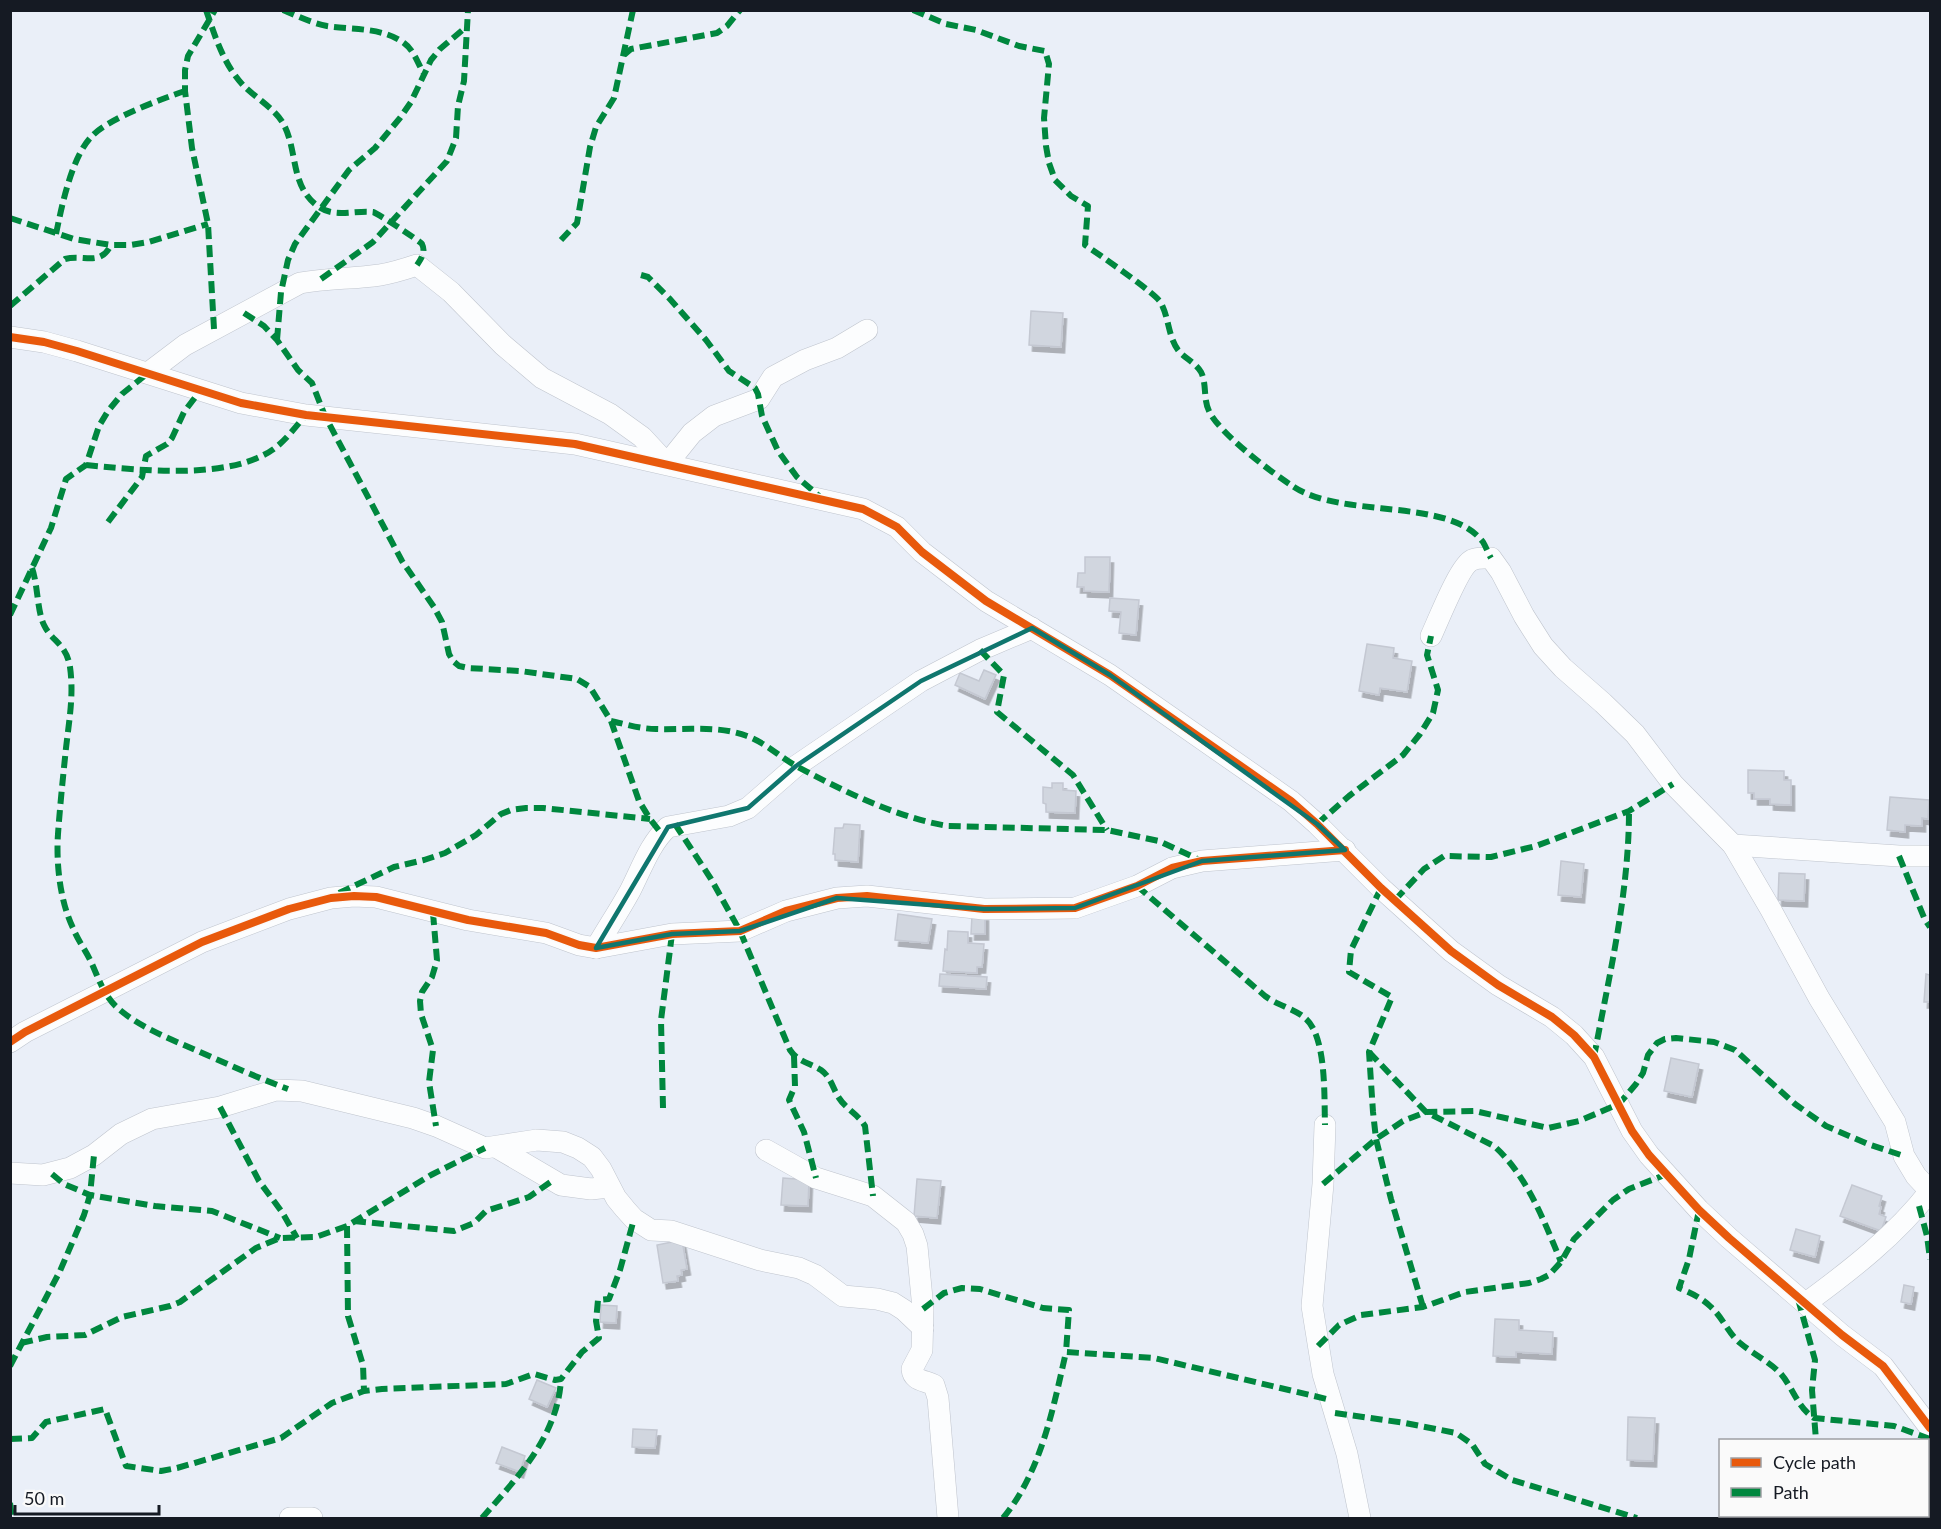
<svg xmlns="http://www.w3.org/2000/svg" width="1941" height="1529" font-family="Lato,sans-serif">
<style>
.building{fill:#d1d6df;stroke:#c4c8d2;stroke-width:1.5;filter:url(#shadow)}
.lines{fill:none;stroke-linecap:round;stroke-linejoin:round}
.minor-casing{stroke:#bfc4cd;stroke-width:22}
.minor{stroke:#fcfdfe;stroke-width:21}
.quiet{stroke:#00873e;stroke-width:6;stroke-dasharray:12 6;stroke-linecap:butt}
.cycleway-casing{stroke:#fafafa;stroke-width:11}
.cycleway{stroke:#e8590c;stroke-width:8}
.marked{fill:none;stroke:#0f766e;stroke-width:4.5;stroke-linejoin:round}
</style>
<defs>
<filter id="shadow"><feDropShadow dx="3.5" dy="6" stdDeviation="0" flood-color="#0004"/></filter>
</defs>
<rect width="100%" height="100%" fill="#eaeff8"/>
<g class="building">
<polygon points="1031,311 1063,313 1061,347 1029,345"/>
<polygon points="1085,557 1110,557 1109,592 1084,591 1084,587 1077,587 1078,573 1085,573"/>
<polygon points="1110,598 1139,600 1136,635 1119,633 1121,612 1109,611"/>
<polygon points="1367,644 1394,648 1393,658 1412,661 1407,692 1380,688 1379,695 1359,691"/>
<polygon points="984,670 996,675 985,699 955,685 960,673 979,681"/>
<polygon points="1748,770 1784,771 1784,780 1791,780 1791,805 1770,804 1770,799 1754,799 1754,793 1748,793"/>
<polygon points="1052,783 1063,783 1063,790 1076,791 1075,813 1046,812 1046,804 1043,803 1043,787 1052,788"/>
<polygon points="1890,797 1929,800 1928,819 1922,818 1922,826 1905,825 1905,832 1887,830"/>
<polygon points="844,824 860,825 858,862 835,860 835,854 833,854 835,828 843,828"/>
<polygon points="1561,861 1584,864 1581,897 1558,895"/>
<polygon points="1779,873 1805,874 1804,901 1778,900"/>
<polygon points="898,914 932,919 928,943 895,940"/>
<polygon points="972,915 985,915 985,934 971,934"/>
<polygon points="948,931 968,932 968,943 984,944 982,967 977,967 977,973 943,971 945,949 947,950"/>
<polygon points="940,974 987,977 986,989 939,986"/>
<polygon points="1926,974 1930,975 1930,1002 1924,1002"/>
<polygon points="1671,1058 1699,1064 1692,1097 1664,1091"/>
<polygon points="783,1178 809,1180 808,1206 781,1205"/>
<polygon points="917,1179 941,1181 937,1218 914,1216"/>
<polygon points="1852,1185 1882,1196 1879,1206 1881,1207 1879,1214 1886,1217 1881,1231 1840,1216"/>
<polygon points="1796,1229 1820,1236 1815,1257 1790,1250"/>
<polygon points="682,1240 687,1269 681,1270 682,1275 677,1276 678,1281 663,1283 657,1245"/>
<polygon points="1904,1285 1914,1287 1911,1304 1901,1302"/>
<polygon points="601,1305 617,1306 616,1323 600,1322"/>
<polygon points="1495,1319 1519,1320 1519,1330 1553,1332 1552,1354 1516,1352 1516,1357 1493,1356"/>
<polygon points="537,1380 556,1388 547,1407 529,1399"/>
<polygon points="1628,1417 1655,1418 1653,1461 1627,1460"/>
<polygon points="633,1429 657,1430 655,1448 632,1447"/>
<polygon points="502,1447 525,1456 520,1472 496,1463"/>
</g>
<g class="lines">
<g class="minor-casing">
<g id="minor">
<polyline points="10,337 44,342 77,351 241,403 306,415 575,444 863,509 897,527 922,552 986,601 1110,675 1291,801 1317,824 1381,888 1451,951 1498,985 1552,1017 1574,1035 1594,1057 1632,1131 1649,1155 1699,1210 1729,1238 1842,1335 1883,1366 1930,1428"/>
<path d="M 148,373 L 185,345 L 300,283 C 327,278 353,279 380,275 C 392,273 405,269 417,265 L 451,292 L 503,345 L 542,378 L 610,414 L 642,437 L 667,464 L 692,433 L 714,416 L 759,399 L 773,377 L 805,360 L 837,348 L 867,330"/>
<path d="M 1431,636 C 1438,621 1460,565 1472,560 C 1478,557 1484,558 1491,558 L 1501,572 L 1524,616 L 1543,646 L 1563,668 L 1603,703 L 1635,734 L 1673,784 L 1733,845 L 1771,910 L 1819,998 L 1895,1122 L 1904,1156 L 1916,1176 L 1930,1191"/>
<polyline points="1733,845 1899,856 1930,856"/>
<path d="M 596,948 C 607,929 619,911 630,891 C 641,870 650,843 668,827 L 729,816 L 748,808 L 796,766 L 921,681 L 980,650 L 1032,628"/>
<polyline points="10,1042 25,1032 202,942 289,909 331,898 354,896 376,897 468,920 546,933 579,945 596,948 672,934 740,931 786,911 837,898 867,896 984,909 1075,908 1137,886 1172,868 1202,861 1345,850"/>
<polyline points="1325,1125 1323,1184 1312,1306 1323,1374 1347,1454 1360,1518"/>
<polyline points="496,1147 561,1185 591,1189 609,1187"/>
<path d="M 766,1150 L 816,1178 L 873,1196 L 906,1222 L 913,1234 L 917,1246 L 923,1309 L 922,1350 L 912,1369 C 913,1381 924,1380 934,1385 L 938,1398 L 948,1518"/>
<polyline points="10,1173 43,1175 70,1168 94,1155 121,1134 152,1119 220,1107 276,1090 302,1091 413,1118 436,1126 485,1148 537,1140 563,1142 578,1148 592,1157 601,1169 616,1198 625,1209 634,1219 651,1230 671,1231 760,1260 799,1268 815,1275 843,1296 877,1299 893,1303 904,1310 923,1328"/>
<path d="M 1806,1303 C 1851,1270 1896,1235 1930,1191"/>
<polyline points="290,1518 312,1518"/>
</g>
</g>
<use href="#minor" class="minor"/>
<g class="quiet">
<path d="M 206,10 C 215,36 223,63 242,84 C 254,97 276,109 284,125 C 298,152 290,187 319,207 C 335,218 355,210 373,212 C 377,213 420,241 422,244 C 426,252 421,259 417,265"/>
<path d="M 283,10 C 297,16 312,23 327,26 C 353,30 382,27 404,43 C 414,50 418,64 424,74"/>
<path d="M 913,10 L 946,24 L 976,30 L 1019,46 L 1045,51 L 1049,64 L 1044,118 L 1046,146 L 1049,163 L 1055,180 L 1071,196 L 1088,206 L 1085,245 C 1097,253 1158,295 1161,303 C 1169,318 1168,336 1178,350 C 1184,358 1195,362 1201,372 C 1207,384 1203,399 1209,411 C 1219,433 1272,473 1294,487 C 1343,519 1449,497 1483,542 C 1486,547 1488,553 1491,558"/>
<polyline points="624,55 631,49 717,33 727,26 740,10"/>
<polyline points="10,218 74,239 111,245 130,245 149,242 208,224"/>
<path d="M 56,234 C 62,205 72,155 93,135 C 110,118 161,99 185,91"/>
<polyline points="561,240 577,223 590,147 596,127 614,98 633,10"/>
<polyline points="641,275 648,277 669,298 706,340 729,371 755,388 758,394 762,416 778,451 797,477 819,496"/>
<polyline points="321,279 373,242 447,161 456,138 458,106 464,81 468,10"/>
<path d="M 10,306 L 65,259 C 84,254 100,267 111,245"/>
<polyline points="244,313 264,326 277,340 298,370 312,383 325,416 402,561 434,607 442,622 449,654 453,661 459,666 468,668 520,671 577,679 590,687 611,721 639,801 650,819 661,833"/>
<polyline points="214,329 208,224 192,148 185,91 185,70 188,56 215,10"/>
<polyline points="277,340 281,292 288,260 295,244 349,170 375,148 400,118 411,102 431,60 440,49 466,27"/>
<path d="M 86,465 C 138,470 231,481 275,448 C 287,439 296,426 306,415"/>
<polyline points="108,522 142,477 146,456 167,444 172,438 184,412 200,391"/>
<path d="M 32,568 C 38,585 37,611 44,625 C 52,642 66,643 70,667 C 74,695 69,721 66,748 C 63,777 60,806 58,834 C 56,864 60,901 73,928 C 78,941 87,952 92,964 C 100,982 105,998 120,1010 C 143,1029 173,1040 200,1052 C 230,1065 258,1078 288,1089"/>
<polyline points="10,615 51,528 66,479 86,465 99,426 108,411 122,394 148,373"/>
<polyline points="980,650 1004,675 997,712 1073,775 1107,830"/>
<path d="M 611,721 C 625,724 641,729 656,729 C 686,730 718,725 747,736 C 766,743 781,758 798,767 C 843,791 898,818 948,826 L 1107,830 L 1159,841 L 1202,861"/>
<path d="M 675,824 L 711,879 L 740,931 L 790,1050 C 798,1062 810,1063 821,1070 C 831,1077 833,1089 839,1098 C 846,1109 859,1115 865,1126 L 873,1196"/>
<polyline points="1317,824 1349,796 1403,755 1420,734 1433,713 1438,690 1427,655 1431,636"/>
<polyline points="1899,856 1925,920 1930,927"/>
<path d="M 1137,886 L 1265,996 C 1277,1005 1295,1009 1305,1018 C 1327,1036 1324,1098 1325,1125"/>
<polyline points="1381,888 1351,950 1349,972 1392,997 1369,1052 1373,1112 1376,1139 1391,1199 1423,1307"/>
<polyline points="339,893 394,867 424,860 445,853 476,835 501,814 511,810 526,808 543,808 650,819"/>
<polyline points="1395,900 1424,869 1444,856 1491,857 1536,846 1629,811 1673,784"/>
<polyline points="433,913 437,960 432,977 422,992 420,1001 421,1014 433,1050 429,1082 436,1126"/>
<path d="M 1369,1052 L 1426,1112 L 1494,1146 C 1527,1175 1545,1223 1561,1262"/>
<polyline points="794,1056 795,1086 789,1100 804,1132 816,1178"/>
<path d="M 1594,1057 C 1609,976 1629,894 1629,811"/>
<polyline points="220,1107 259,1181 282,1212 297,1238"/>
<polyline points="663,1108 661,1020 672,934"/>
<polyline points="52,1174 64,1184 90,1195 155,1206 212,1211 280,1238"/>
<polyline points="1323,1184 1376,1139 1403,1121 1426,1112 1475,1111 1548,1128 1579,1121 1619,1104 1636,1084 1643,1073 1648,1055 1657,1043 1665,1039 1676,1038 1714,1042 1735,1050 1795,1104 1826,1126 1868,1144 1904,1156"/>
<polyline points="1919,1206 1927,1236 1930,1259"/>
<path d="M 1699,1210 L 1689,1259 L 1679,1288 C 1691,1293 1702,1298 1711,1307 C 1723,1318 1728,1333 1740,1343 C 1753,1354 1770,1362 1781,1374 C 1793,1388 1798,1408 1814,1418 L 1894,1426 L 1930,1439"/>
<polyline points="354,1221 454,1231 474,1223 486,1211 529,1197 552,1181"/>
<polyline points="347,1226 348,1316 363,1365 364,1391"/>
<polyline points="1798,1299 1815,1360 1812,1390 1816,1440"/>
<polyline points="923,1309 944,1293 962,1288 980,1289 1043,1308 1069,1310 1066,1352 1154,1358 1331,1400"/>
<polyline points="21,1343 47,1337 85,1335 122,1317 170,1306 180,1302 256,1248 280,1238 316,1237 347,1226 431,1175 485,1148"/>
<polyline points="1318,1346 1339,1325 1361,1315 1423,1307 1465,1292 1529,1283 1541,1279 1549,1275 1561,1262 1574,1239 1613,1200 1629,1189 1667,1174"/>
<polyline points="10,1366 60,1271 84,1215 90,1195 94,1155"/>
<polyline points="1335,1413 1405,1423 1456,1433 1472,1444 1485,1464 1512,1480 1637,1518"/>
<polyline points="10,1439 32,1438 46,1422 105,1409 126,1466 161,1471 177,1468 281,1438 332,1403 364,1391 382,1389 506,1384 534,1374 555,1380 561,1379 582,1352 599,1338 596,1321 598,1300 609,1299 620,1270 634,1219"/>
<polyline points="10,1503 12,1518"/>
<polyline points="1830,1516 1831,1518"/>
<path d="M 482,1518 C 517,1478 558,1436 561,1379"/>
<path d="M 1003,1518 C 1041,1472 1053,1409 1066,1352"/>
</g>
<g class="cycleway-casing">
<g id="cycleway">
<polyline points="10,337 44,342 77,351 241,403 306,415 575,444 863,509 897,527 922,552 986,601 1110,675 1291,801 1317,824 1381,888 1451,951 1498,985 1552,1017 1574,1035 1594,1057 1632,1131 1649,1155 1699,1210 1729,1238 1842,1335 1883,1366 1930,1428"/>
<polyline points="10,1042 25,1032 202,942 289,909 331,898 354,896 376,897 468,920 546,933 579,945 596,948 672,934 740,931 786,911 837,898 867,896 984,909 1075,908 1137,886 1172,868 1202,861 1345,850"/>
</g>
</g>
<use href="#cycleway" class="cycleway"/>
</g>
<path class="marked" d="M 1032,628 L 1110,675 L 1317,824 L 1345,850 L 1202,861 L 1075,908 L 984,909 L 837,898 L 740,931 L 672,934 L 596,948 L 668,827 L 748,808 L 796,766 L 921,681 Z"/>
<rect width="1941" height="1529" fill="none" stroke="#151a23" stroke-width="24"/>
<rect x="1719" y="1439" width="210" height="78" fill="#fafafa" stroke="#9ea0a4" stroke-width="1.5"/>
<rect x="1731" y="1458" width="30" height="9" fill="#e8590c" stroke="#9ea0a4" stroke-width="1.5"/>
<text x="1773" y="1469" font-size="18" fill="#151a23">Cycle path</text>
<rect x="1731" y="1488" width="30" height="9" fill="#00873e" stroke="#9ea0a4" stroke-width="1.5"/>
<text x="1773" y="1499" font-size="18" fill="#151a23">Path</text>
<path d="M15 1505v9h144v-9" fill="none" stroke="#151a23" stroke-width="3"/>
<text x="24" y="1505" font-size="18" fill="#151a23" stroke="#fafafa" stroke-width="4.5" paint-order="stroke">50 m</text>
</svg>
